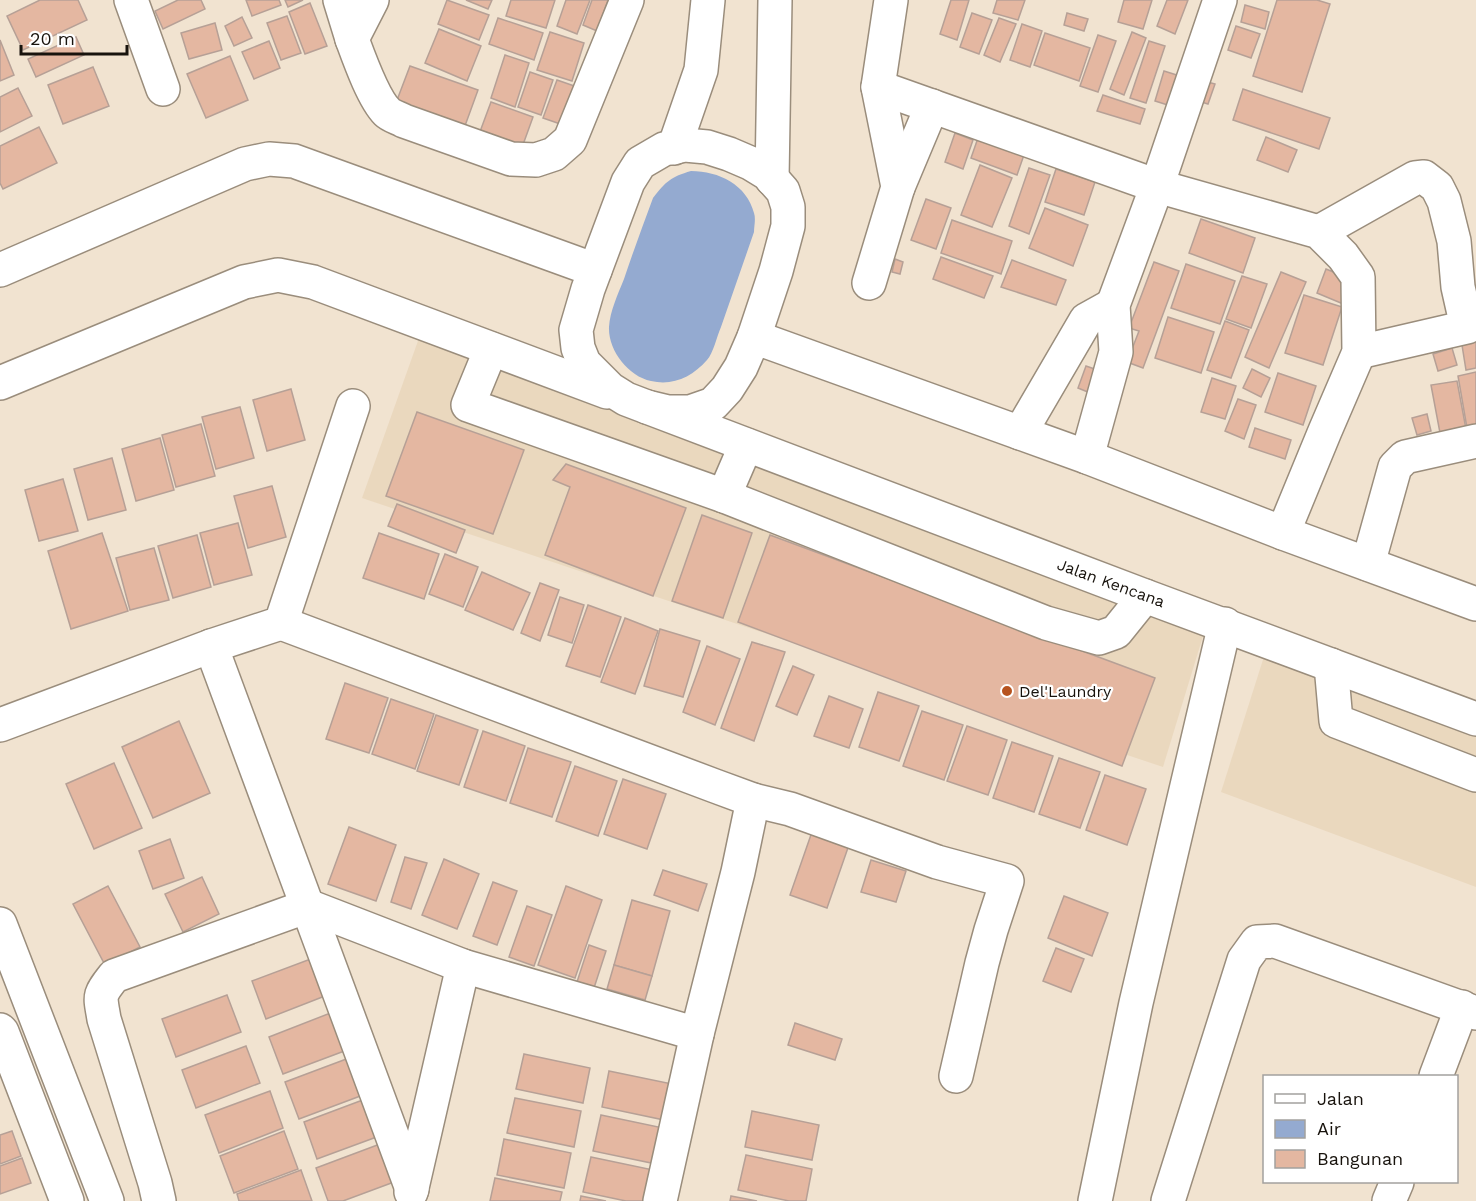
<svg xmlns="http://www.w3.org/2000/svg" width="1476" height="1201" font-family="'Work Sans',sans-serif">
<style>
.built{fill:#ead8be}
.water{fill:#94aad0}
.building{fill:#e4b7a1;stroke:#b6a096;stroke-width:1.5}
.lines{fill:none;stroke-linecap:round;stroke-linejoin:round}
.street-casing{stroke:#9a8d7c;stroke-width:36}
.street{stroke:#fff;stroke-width:33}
.poi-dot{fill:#b7531f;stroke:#fff;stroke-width:2}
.labels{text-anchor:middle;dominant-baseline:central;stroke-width:4.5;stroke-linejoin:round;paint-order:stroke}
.street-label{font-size:16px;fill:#18130d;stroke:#fff}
.poi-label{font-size:16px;fill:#18130d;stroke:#fff;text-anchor:start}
</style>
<rect width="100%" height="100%" fill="#f1e3d0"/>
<g class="built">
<polygon points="419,338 1207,623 1163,767 362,498"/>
<polygon points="1267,647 1476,728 1476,887 1221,792"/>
</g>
<path class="water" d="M 691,171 C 719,171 747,185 754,213 C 756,219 754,226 754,232 C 743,264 732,295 721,327 C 717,336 713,354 707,360 C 692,377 673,386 651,381 C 628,376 608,350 609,327 C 610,311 618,294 624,279 C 633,252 643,225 653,198 C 666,181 671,177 691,171 Z"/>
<g class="building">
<polygon points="40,0 78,0 87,20 23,50 7,16"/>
<polygon points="178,0 201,0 205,9 163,29 155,11"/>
<polygon points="246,0 279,0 281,5 252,16"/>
<polygon points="285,0 303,0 288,7"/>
<polygon points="447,0 489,15 479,40 438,24"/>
<polygon points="466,0 492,0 488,9"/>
<polygon points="511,0 555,0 546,28 506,16"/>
<polygon points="566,0 590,0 577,34 557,26"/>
<polygon points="592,0 608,0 597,31 583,25"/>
<polygon points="951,0 969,0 957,40 940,34"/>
<polygon points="997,0 1025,0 1018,20 993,13"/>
<polygon points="1124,0 1152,0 1143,29 1118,22"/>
<polygon points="1167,0 1188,0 1175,34 1157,26"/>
<polygon points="1277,0 1317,0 1330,4 1302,92 1253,76"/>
<polygon points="310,3 327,46 305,54 289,12"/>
<polygon points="1245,5 1269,12 1265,29 1241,22"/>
<polygon points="972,13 992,20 979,54 960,47"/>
<polygon points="1067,13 1088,19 1084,31 1064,25"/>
<polygon points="287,16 301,53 281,60 267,23"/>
<polygon points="242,17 252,38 234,46 225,26"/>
<polygon points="498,18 543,33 534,60 489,44"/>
<polygon points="999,18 1016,24 1000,62 984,55"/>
<polygon points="215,23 222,50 189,59 181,33"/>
<polygon points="1022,24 1042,31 1030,67 1010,60"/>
<polygon points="1236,26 1260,34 1251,58 1228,50"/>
<polygon points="439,29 481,46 467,81 425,63"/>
<polygon points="550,32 584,43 572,81 537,70"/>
<polygon points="1132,32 1146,38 1124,95 1110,89"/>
<polygon points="1045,33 1090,48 1079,81 1034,65"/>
<polygon points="1098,35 1116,41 1098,92 1080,86"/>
<polygon points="76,37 84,55 36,77 28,59"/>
<polygon points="0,40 14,75 0,81"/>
<polygon points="269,41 280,68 254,79 242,52"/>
<polygon points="1149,41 1165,46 1146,103 1130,98"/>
<polygon points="505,55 529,63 515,107 491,98"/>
<polygon points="230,56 248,100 206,118 187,74"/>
<polygon points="410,66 478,90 462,134 394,108"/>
<polygon points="93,67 109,106 63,124 48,85"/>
<polygon points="1164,71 1180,76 1171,106 1155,101"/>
<polygon points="530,72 553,80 541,115 518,107"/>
<polygon points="557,80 583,89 569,127 543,118"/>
<polygon points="1204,81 1215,84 1208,104 1198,101"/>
<polygon points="18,88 32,116 0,132 0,97"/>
<polygon points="1243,89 1330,118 1319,149 1233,120"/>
<polygon points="1103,95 1145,109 1140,124 1097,111"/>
<polygon points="491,102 533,117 520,153 478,137"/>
<polygon points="39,127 57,163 3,189 0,183 0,146"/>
<polygon points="955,133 973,140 963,169 945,162"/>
<polygon points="979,135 1025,152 1017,175 971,158"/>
<polygon points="1266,137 1297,150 1288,172 1257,160"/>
<polygon points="980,165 1012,178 992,227 961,215"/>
<polygon points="1029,168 1050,175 1029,234 1009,226"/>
<polygon points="1056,169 1095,182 1084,215 1045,202"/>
<polygon points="926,199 951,208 936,249 911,240"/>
<polygon points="1045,208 1088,225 1073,266 1029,248"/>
<polygon points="1201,219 1255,238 1243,273 1189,253"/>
<polygon points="952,220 1012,241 1001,274 941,253"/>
<polygon points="941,257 993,276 984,298 933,279"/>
<polygon points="895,259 903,262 900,274 892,272"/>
<polygon points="1012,260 1066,280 1056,305 1001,287"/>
<polygon points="1154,262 1179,271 1143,368 1127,362 1139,331 1129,328"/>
<polygon points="1186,264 1235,281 1220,324 1171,308"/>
<polygon points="1326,269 1358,282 1348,306 1317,293"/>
<polygon points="1281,272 1306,282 1269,368 1245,357"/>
<polygon points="1242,276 1267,284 1251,328 1226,319"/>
<polygon points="1304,295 1342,307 1323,365 1285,353"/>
<polygon points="1168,317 1214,332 1201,373 1155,358"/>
<polygon points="1225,321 1249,330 1231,378 1207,370"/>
<polygon points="1476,342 1476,368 1466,370 1462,345"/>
<polygon points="1452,348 1457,365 1438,371 1433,354"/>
<polygon points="1086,366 1109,374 1100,397 1078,388"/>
<polygon points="1252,369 1270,378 1261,397 1243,388"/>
<polygon points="1476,372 1476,426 1467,428 1458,376"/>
<polygon points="1278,373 1316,386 1303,425 1265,412"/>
<polygon points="1212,378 1236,386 1225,419 1201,412"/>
<polygon points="1457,381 1466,429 1440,433 1431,385"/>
<polygon points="291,389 305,440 267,451 253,400"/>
<polygon points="1238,399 1256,405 1244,439 1225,431"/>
<polygon points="240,407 254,458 216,469 202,417"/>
<polygon points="417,412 524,450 493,534 386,496"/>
<polygon points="1427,414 1431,431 1417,435 1412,418"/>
<polygon points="201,424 215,476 176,487 162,435"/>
<polygon points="1255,428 1291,440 1285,459 1249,447"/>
<polygon points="160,438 174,490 136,501 122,449"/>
<polygon points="112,458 126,510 88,520 74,469"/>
<polygon points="566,464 686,508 653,596 545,555 570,487 553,480"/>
<polygon points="63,479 78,531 39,541 25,490"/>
<polygon points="272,486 286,537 248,548 234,496"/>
<polygon points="397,504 465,530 456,553 388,526"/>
<polygon points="702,515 752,533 723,618 672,601"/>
<polygon points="238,523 252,575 214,585 200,533"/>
<polygon points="102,533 128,611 71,629 48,551"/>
<polygon points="379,533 439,554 424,599 363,578"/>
<polygon points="197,535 211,587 173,598 158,546"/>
<polygon points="770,535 1155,678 1122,766 738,622"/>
<polygon points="154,548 169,600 130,610 116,558"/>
<polygon points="445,554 478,567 463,607 429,594"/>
<polygon points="482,572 530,593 513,630 465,610"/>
<polygon points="540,583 559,590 540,641 521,633"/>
<polygon points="560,597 584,605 572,643 548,635"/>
<polygon points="588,605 621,617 600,677 566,666"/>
<polygon points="625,618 658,631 635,694 601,682"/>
<polygon points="660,629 700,641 683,697 644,686"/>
<polygon points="752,642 785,652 754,741 721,728"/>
<polygon points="707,646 740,659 715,725 683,712"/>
<polygon points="793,666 814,675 797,715 776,706"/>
<polygon points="345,683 388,698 369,753 326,739"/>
<polygon points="878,692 919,706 899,761 859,747"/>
<polygon points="829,696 863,709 849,748 814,736"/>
<polygon points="391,699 434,714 415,769 372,754"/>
<polygon points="922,711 963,725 944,780 903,766"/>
<polygon points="436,715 478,730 459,785 417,771"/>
<polygon points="179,721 210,793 153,818 122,747"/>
<polygon points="967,726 1007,740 988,795 947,781"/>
<polygon points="483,731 525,746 506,801 464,787"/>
<polygon points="1012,742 1053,756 1034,812 993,798"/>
<polygon points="528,748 571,762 552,817 510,803"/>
<polygon points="1059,758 1100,772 1080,828 1039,814"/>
<polygon points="114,763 142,828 94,849 66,784"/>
<polygon points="575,766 617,781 598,836 556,821"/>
<polygon points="1105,775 1146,789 1127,845 1086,830"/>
<polygon points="623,779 666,794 647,849 604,834"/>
<polygon points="349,827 396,845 376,901 328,884"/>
<polygon points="813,829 850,842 827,908 790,895"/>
<polygon points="170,839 184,878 153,889 139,851"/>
<polygon points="405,857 427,863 411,909 391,902"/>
<polygon points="444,859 479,874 457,929 422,915"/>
<polygon points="871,860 906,871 896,902 861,892"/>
<polygon points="663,870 707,884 698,911 654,895"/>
<polygon points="202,877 219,914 183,932 165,894"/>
<polygon points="493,882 517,891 497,945 473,936"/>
<polygon points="108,886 140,947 105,965 73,904"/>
<polygon points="566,886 602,900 575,978 538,965"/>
<polygon points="1064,896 1108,913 1092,956 1048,938"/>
<polygon points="632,900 670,911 652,976 614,965"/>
<polygon points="527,906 552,915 534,966 509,957"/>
<polygon points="589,945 606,951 593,991 576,985"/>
<polygon points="1056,948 1084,959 1071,992 1043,981"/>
<polygon points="316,957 330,994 266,1019 252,981"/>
<polygon points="614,965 652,976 645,1000 607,989"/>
<polygon points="227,995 241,1032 176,1057 162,1019"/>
<polygon points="333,1012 347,1050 283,1074 269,1037"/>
<polygon points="795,1023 842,1039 835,1060 788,1045"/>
<polygon points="246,1046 260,1083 196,1108 182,1070"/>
<polygon points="524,1054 590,1068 583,1103 516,1089"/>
<polygon points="349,1058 363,1095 299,1119 285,1082"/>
<polygon points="609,1071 677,1085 669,1121 602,1107"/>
<polygon points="270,1091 283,1128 219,1153 205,1115"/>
<polygon points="368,1098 382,1135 317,1159 304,1122"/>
<polygon points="515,1098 581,1111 574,1147 507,1133"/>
<polygon points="752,1111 819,1125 812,1160 745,1147"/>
<polygon points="601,1115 668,1129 661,1165 593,1151"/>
<polygon points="12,1131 21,1156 0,1164 0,1135"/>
<polygon points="284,1131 298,1169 234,1193 220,1156"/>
<polygon points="504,1139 571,1153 564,1188 497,1175"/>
<polygon points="380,1144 394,1182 343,1201 328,1201 316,1168"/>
<polygon points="746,1155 812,1169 806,1201 789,1201 738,1190"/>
<polygon points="591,1157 658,1171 651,1201 626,1201 583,1192"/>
<polygon points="22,1158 31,1183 0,1194 0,1166"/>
<polygon points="301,1170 312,1201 239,1201 237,1194"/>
<polygon points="495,1178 562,1192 560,1201 490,1201"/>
<polygon points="581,1196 606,1201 580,1201"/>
<polygon points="731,1196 757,1201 730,1201"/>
</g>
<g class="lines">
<g class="street-casing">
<g id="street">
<polyline points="131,0 163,89"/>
<polyline points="340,0 352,39"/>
<path d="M 372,0 L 352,39 C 359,58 373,98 387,112 C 391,116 399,118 404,121 L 511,159 L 536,160 L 554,154 L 570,140 L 627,0"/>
<polyline points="878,87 1157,186 1319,232 1343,256 1358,277 1359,352 1325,431 1283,533"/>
<polygon points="685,145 707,147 729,154 750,163 768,174 783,191 788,207 788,226 776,271 754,337 741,367 727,389 713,404 690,412 668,412 647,407 626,399 610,389 584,363 578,348 576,330 588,289 628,182 640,163 664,149"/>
<polyline points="674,148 701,70 708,0"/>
<polyline points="772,179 775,0"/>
<polyline points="898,187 932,106"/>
<polyline points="1319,232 1415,178 1424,177 1437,187 1444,201 1454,241 1458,287 1467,327 1359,352"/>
<polyline points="0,270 245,164 269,159 294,161 595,270"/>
<polyline points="869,283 898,187 878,87 891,0"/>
<polyline points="754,337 1087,457 1283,533 1476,604"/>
<polyline points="491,349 468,405 724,496 1046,623 1099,638 1116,632 1145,596"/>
<polyline points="0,383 244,282 278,275 313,282 607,392"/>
<polyline points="647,407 1145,596 1476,719"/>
<polyline points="1020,433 1086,320 1113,305"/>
<polyline points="1087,457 1116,352 1113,305 1157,186 1220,0"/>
<polyline points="724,496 746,445"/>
<polyline points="1368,564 1395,467 1405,457 1476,441"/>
<polyline points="281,623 715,786 753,800 738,872 697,1034 660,1201"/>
<polyline points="211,646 412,1189"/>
<polyline points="1331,665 1336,721 1476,775"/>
<polyline points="0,725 211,646 281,623 353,406"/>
<polyline points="753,800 790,809 937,862 1007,881 991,930 982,963 956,1076"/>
<polyline points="0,924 107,1201"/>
<polyline points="0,1030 2,1032 67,1201"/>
<polyline points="1436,1076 1462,1007"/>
<polyline points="411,1192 463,966"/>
<path d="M 159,1201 L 155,1183 L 104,1019 C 100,995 98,996 114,976 L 308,906 L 463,966 L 697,1034"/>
<polyline points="1095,1201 1136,1003 1225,624"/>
<polyline points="1168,1201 1244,960 1257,942 1275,941 1476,1013"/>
<polyline points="1389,1201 1397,1182"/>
</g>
</g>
<use href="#street" class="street"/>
</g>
<circle class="poi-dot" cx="1007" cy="691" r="6"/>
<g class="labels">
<g class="street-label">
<text transform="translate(1111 583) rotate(20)">Jalan Kencana</text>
</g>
<g class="poi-label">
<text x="1019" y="691">Del'Laundry</text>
</g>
</g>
<rect x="1263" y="1075" width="195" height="108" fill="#ffffff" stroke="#a3a19e" stroke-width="1.5"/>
<rect x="1275" y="1094" width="30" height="9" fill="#ffffff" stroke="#a3a19e" stroke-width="1.5"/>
<text x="1317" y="1105" font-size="18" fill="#18130d">Jalan</text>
<rect x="1275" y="1120" width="30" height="18" fill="#94aad0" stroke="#a3a19e" stroke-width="1.5"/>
<text x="1317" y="1135" font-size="18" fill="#18130d">Air</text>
<rect x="1275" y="1150" width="30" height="18" fill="#e4b7a1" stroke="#a3a19e" stroke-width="1.5"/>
<text x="1317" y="1165" font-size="18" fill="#18130d">Bangunan</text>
<path d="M21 45v9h106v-9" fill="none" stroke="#18130d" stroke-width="3"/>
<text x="30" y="45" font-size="18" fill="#18130d" stroke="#ffffff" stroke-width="4.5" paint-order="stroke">20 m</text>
</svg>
